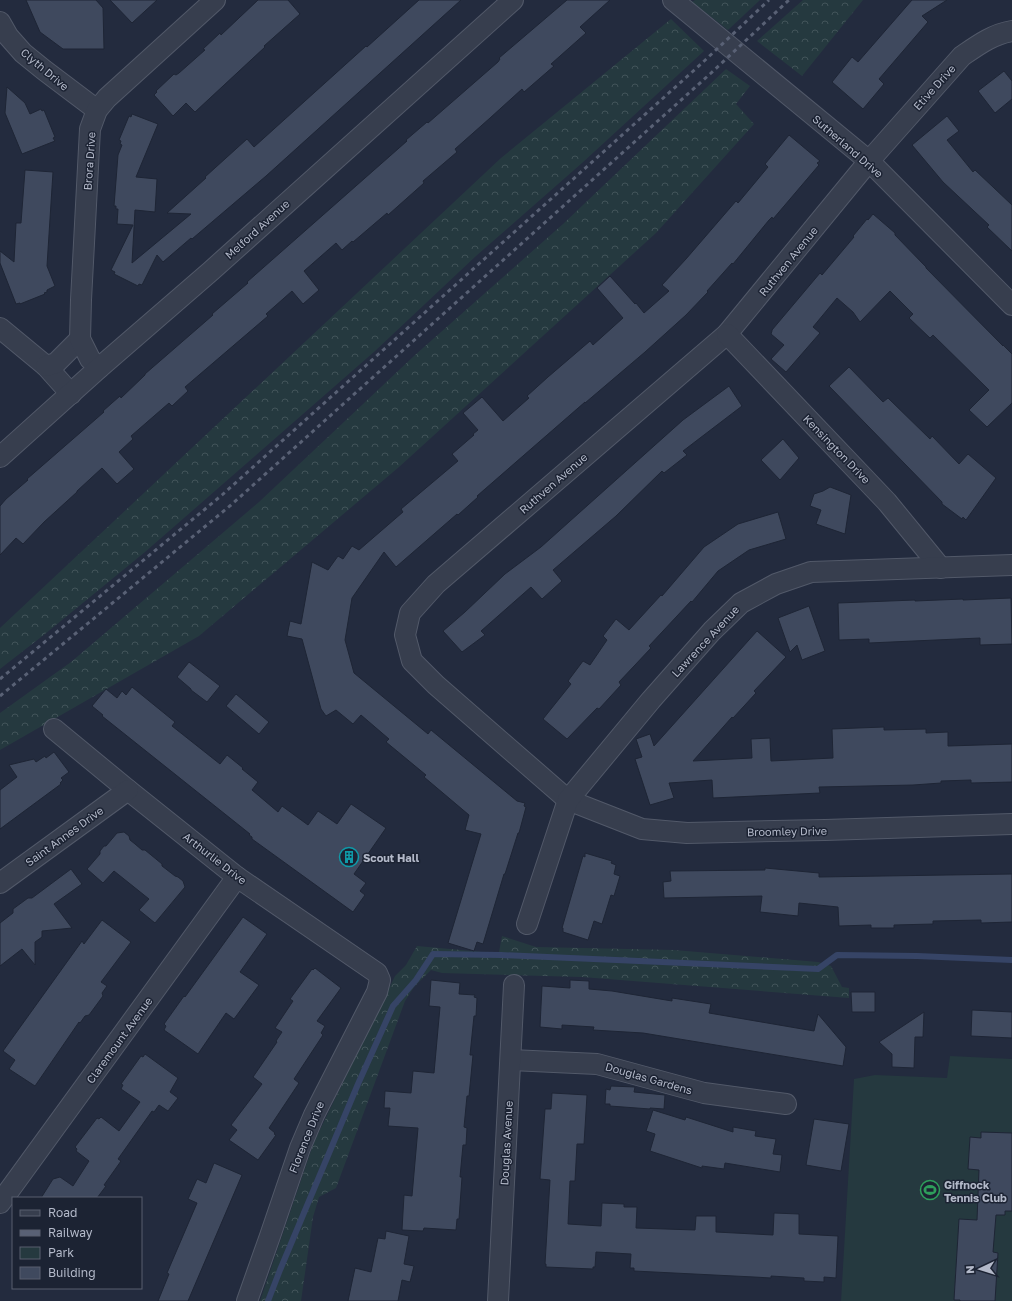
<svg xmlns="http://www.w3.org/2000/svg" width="1012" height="1301" font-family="'Golos Text',sans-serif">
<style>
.forest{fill:url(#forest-crowns)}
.park{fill:#25393f}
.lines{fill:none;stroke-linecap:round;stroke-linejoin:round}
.stream{stroke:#364466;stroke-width:6}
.building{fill:#3f495e;stroke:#1e2535}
.minor-casing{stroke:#525969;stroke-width:22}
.minor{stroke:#373e4e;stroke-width:20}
.rail{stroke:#596175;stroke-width:3;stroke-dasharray:4 4;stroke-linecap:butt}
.labels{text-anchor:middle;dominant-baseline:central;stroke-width:3;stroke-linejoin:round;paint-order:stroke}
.street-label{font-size:11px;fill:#b3b9c9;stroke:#1c2333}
.poi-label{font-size:11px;font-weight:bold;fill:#b3b9c9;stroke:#1c2333;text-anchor:start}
</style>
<defs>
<pattern id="forest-crowns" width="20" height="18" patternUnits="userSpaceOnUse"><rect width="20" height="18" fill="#25393f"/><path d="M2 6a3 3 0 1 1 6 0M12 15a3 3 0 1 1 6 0" fill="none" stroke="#425459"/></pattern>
</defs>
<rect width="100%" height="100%" fill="#232b3e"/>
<g class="forest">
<polygon points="695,0 760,0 728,30 692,2"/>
<polygon points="803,0 863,0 802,76 757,41"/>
<polygon points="671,19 704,51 582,163 476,256 375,351 255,456 145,552 45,634 0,669 0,628 501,158"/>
<polygon points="726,69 750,86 736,104 754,124 656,233 399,467 199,636 0,750 0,713 71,662 259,502 415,355 563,224"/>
<polygon points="502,936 536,947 674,950 818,962 831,966 842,987 849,988 849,998 582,977 442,973 431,970 414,987 405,1001 336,1188 319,1197 313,1217 301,1301 260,1301 314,1142 395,976 406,965 417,946 483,952 499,952"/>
</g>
<polygon class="park" points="950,1056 1012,1059 1012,1301 841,1301 854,1079 875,1075 947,1078"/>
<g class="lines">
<polyline class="stream" points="268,1301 280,1270 358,1084 393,1006 416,980 433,954 501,955 818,969 837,955 917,956 1012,960"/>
</g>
<g class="building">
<polygon points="26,0 96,0 103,8 104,49 63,49 40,32"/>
<polygon points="110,0 157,0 132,23"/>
<polygon points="258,0 288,0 300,14 264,46 265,47 195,112 186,103 173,116 154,95 157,92 156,91 174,74 176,75 179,73 205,50 203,49 220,33 221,35"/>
<polygon points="419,0 461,0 266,176 192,239 191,238 163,262 157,255 142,285 139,284 138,286 114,274 115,272 111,270 133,225 117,224 118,209 116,209 116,206 114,206 118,155 122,145 120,144 121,141 119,140 129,116 131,117 132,114 158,124 136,177 157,179 155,212 135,210 132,263 191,214 167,213 206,178 205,177 247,139 254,147 366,46 367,47"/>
<polygon points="567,0 610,0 580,27 586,33 551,64 554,66 524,92 522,89 490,118 455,149 457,152 423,181 424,183 388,215 387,213 353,242 352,241 342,250 336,243 304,271 319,290 303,304 292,291 266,314 268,316 185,387 188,391 172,406 169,403 131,436 133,439 119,452 134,469 117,484 102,468 77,491 77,492 44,522 23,544 16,538 0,555 0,506 6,499 28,480 27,479 104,412 103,411 112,403 120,396 121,398 145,375 145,374 213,315 212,314 248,283 247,282 407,141 406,140 427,122 428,123 498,62 500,59 499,58"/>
<polygon points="912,0 947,0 922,16 928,22 879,79 884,84 863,109 832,82 852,57 858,62"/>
<polygon points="1004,71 1012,81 1012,99 995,113 978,91"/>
<polygon points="7,87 25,103 30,114 41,109 42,111 44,110 55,137 53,138 55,141 22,154 5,113"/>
<polygon points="947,116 959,131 947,140 973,172 975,170 1012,205 1012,251 987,227 989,225 943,182 912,145"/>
<polygon points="789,135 820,161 817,163 819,165 773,219 772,217 769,220 733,264 732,263 707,291 708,292 686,315 645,352 585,403 585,402 477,496 478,497 458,515 457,514 396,567 384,552 352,598 345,640 354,673 428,734 431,730 517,801 525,803 524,806 526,807 519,833 518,833 505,874 504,874 483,944 477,942 474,951 448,943 481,834 465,830 469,815 424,777 426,775 386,742 389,739 361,715 353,724 336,710 326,716 321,709 302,639 287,636 290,621 301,624 312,562 328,570 338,556 343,559 352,546 359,550 403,512 401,509 458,461 452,454 474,435 473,434 478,430 463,413 482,397 503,421 529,398 527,396 548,377 590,341 593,345 623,318 597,288 610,276 635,304 636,303 644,313 669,291 662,285 686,259 736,201 738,203 768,167 765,164"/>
<polygon points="25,170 53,172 47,266 55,286 47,290 47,292 44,293 45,294 20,304 20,303 16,304 0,263 0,251 14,262 16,223 21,223"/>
<polygon points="873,214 895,233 895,235 926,267 926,268 1003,346 1003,345 1012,354 1012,403 987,427 969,410 989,390 933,335 930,338 909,318 913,314 890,291 860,322 853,312 837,298 813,327 820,333 786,372 771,359 784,345 771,334 772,331 772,330 820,273 822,275 854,237 853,236 867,219 868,220"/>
<polygon points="849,367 883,402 888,398 930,439 932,436 959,464 968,454 996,478 966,520 963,517 962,519 942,504 942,502 829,386"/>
<polygon points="729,386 742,406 683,451 687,455 664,473 662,471 616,516 553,570 562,581 542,599 531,587 481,631 485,635 462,652 443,631 465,612 505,574 541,547 683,420"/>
<polygon points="783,439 799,458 780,480 761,460"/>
<polygon points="830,487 851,495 845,534 816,524 821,510 810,506 814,494 823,491"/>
<polygon points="778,512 786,539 749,550 718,571 692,602 691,601 649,646 651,648 619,682 621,685 599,709 597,708 567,739 543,719 571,684 568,681 583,661 590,665 607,640 603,636 616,619 629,630 661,595 662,596 704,547 738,524"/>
<polygon points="1011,598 1012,644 980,645 980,638 869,643 869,639 839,640 838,603 915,600 915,601 963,599 963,600"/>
<polygon points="809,606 825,651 802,660 797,645 790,652 778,618"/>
<polygon points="757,631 786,657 754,691 756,693 733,718 732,717 693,761 752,758 751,739 770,738 771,761 833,758 832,729 884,727 884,730 926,729 926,733 948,732 948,746 1012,744 1012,782 971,783 971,780 941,781 941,783 913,785 819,787 820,793 713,798 712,780 669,783 674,798 650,805 635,759 642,757 636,739 650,734 654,746"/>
<polygon points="189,662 220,686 207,702 191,690 191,689 177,677"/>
<polygon points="132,687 175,722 172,726 220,764 227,755 243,768 242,769 258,782 252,790 278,812 282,806 308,825 318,811 337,824 351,804 386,828 354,874 366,883 360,891 365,895 353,912 252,839 252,837 249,835 250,834 102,716 103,715 92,706 106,689 117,698 122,691 126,695"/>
<polygon points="236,694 269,722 259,734 226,706"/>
<polygon points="54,752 69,772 61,778 63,780 60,783 61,784 0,829 0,790 17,777 9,765 34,759 36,762 45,756 46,758"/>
<polygon points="124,832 129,836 130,840 135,844 142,850 145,850 162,864 162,866 175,876 178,877 183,881 185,887 155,923 139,910 149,899 114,871 103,883 87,869 100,854 100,851 104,846 106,846 117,833"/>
<polygon points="585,853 612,861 611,863 616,865 614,874 620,876 614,896 611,895 602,924 594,921 588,940 563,932 563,928 562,928 583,856 585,857"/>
<polygon points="765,868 819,873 819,877 1012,874 1012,922 981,923 981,920 933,921 933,924 894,925 894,928 871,928 871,925 839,926 838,907 799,903 798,916 760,912 762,896 664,898 663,882 671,881 670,871 765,870"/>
<polygon points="71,869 82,884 54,904 72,928 42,931 42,937 35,942 35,965 22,949 0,966 0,923 13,913 13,909 28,898 32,898"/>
<polygon points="243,917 267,934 240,972 259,985 234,1019 226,1013 198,1054 164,1030 166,1026 164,1024 184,996 185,997"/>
<polygon points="102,920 131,942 101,982 107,986 102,993 103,996 89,1015 85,1016 80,1023 79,1022 35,1086 9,1069 15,1060 3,1051 82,941 84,944"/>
<polygon points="315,968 341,988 317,1021 325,1026 321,1033 323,1035 294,1079 299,1083 269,1128 275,1133 274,1134 276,1135 258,1160 229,1140 237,1130 231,1125 262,1084 253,1077 277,1042 276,1041 282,1032 275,1028 293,1001 290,999 312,969 313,970"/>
<polygon points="431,980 460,983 459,994 475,995 474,997 477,998 476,1016 474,1016 470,1055 473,1055 469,1096 467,1096 464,1127 467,1128 466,1145 463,1145 460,1177 462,1177 459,1219 457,1219 456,1230 424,1228 423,1231 402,1230 404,1195 412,1196 418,1128 388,1126 390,1108 384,1108 385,1091 411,1093 413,1071 434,1073 440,1007 429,1006"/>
<polygon points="570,980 589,981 589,989 612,991 672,1001 672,998 711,1004 709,1013 814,1031 818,1014 846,1047 843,1066 643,1033 593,1030 594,1027 562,1025 562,1029 540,1027 542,986 570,988"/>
<polygon points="851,992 875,992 875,1012 852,1012"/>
<polygon points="972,1010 1012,1012 1012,1038 971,1036"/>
<polygon points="924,1012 923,1037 915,1037 914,1068 892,1067 892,1054 879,1042"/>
<polygon points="145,1054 178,1078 170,1092 178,1098 168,1111 159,1105 154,1112 152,1111 118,1159 121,1161 104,1185 106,1186 97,1198 41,1198 53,1179 60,1177 73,1186 89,1161 76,1151 77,1149 75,1147 97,1118 99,1119 101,1117 119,1131 140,1102 121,1089 123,1085 121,1084 141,1056 143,1057"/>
<polygon points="611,1086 635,1087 634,1092 665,1095 664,1109 650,1108 650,1109 610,1106 610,1104 605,1104 606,1089 610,1090"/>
<polygon points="552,1093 587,1095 584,1144 577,1144 575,1181 570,1181 568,1224 601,1226 602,1203 624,1204 624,1207 637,1207 636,1228 695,1230 696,1216 716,1216 716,1232 773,1235 774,1213 799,1214 799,1234 838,1236 836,1278 824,1277 824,1282 804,1281 804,1278 771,1276 771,1278 754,1277 634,1271 634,1268 630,1268 631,1254 596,1252 595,1267 593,1267 593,1269 546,1267 546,1264 545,1264 550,1180 540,1179 545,1109 551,1109"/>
<polygon points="653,1110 685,1120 686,1117 733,1132 733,1127 756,1131 755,1136 776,1139 773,1154 782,1155 780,1172 725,1163 724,1169 702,1166 702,1168 650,1151 655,1134 646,1131"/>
<polygon points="814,1119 849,1124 841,1171 806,1165"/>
<polygon points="981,1132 1012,1133 1012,1211 1005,1211 1005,1215 996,1215 993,1252 998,1253 995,1301 960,1301 960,1300 954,1300 959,1219 977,1220 979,1170 968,1169 970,1137 981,1138"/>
<polygon points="214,1163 242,1175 188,1301 158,1301 169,1274 167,1273 197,1203 188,1199 197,1179 206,1183"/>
<polygon points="386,1231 409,1236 404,1264 414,1266 410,1282 402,1280 398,1301 348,1301 355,1268 371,1272 378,1238 385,1239"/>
</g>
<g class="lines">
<g class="minor-casing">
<g id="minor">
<polyline points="673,0 869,161 1012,305"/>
<polyline points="0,22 8,36 23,53 44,70 97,110"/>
<path d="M 1012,31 C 993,34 978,45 962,56 L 869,161 L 727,334 L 436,584 L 410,613 L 405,635 L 412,661 L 436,685 L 568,800 L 642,829 L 687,833 L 825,830 L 1012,824"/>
<polyline points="0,328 46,366 71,394"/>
<polyline points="727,334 887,502 941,568"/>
<polyline points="46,366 56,363 80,339"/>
<polyline points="99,368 90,359 80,339 81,300 90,129 97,110 107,98 215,0"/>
<polyline points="0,457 99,368 211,271 513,0"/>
<polyline points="54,729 128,790 237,877 377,973 380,980 377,992 314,1115 300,1148 270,1236 247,1301"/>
<polyline points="0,883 128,790"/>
<polyline points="527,924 568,800 651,700 712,631 741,603 776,584 811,572 1012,565"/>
<polyline points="511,1060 597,1064 704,1093 786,1104"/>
<polyline points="0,1203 237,877"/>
<polyline points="498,1301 514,985"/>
</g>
</g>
<use href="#minor" class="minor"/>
<g class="rail">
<polyline points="0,679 222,495 701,64 769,0"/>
<polyline points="0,696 231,505 710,74 789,0"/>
</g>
</g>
<defs>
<g id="building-ring" transform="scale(1)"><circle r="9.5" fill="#1c2333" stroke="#0f9aa8" stroke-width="1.5"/><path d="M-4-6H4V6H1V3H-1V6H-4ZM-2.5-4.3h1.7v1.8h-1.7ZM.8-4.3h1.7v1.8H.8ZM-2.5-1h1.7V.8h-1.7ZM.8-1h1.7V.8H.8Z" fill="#0f9aa8"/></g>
<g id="stadium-ring" transform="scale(1)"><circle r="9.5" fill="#1c2333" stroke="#2e9e5b" stroke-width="1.5"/><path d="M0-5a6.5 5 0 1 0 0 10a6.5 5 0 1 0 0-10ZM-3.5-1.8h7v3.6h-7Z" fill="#2e9e5b"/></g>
</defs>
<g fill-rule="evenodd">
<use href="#building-ring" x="349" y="857"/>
<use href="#stadium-ring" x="930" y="1190"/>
</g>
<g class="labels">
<g class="street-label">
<text transform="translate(45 69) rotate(40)">Clyth Drive</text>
<text transform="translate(934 87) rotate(-48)">Etive Drive</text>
<text transform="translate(848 146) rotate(41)">Sutherland Drive</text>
<text transform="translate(89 161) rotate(-86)">Brora Drive</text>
<text transform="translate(257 229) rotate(-42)">Melford Avenue</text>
<text transform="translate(788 261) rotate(-51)">Ruthven Avenue</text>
<text transform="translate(837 449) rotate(46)">Kensington Drive</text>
<text transform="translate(553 483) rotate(-41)">Ruthven Avenue</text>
<text transform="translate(705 641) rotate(-47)">Lawrence Avenue</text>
<text transform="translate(787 831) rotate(-1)">Broomley Drive</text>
<text transform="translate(64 836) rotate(-36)">Saint Annes Drive</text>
<text transform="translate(215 858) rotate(38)">Arthurlie Drive</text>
<text transform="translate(119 1040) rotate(-54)">Claremount Avenue</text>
<text transform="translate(649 1078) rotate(16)">Douglas Gardens</text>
<text transform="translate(306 1137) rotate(-68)">Florence Drive</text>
<text transform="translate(506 1143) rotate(-87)">Douglas Avenue</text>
</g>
<g class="poi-label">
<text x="363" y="857">Scout Hall</text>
<text x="944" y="1184">Giffnock<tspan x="944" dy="13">Tennis Club</tspan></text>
</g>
</g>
<rect x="12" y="1197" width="130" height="92" fill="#1c2333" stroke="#585f6f"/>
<rect x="20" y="1210" width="20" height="6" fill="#373e4e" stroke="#585f6f"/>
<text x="48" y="1217" font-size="12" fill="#b3b9c9">Road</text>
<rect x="20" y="1230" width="20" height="6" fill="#596175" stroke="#585f6f"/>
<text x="48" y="1237" font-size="12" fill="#b3b9c9">Railway</text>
<rect x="20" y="1247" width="20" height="12" fill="#25393f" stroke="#585f6f"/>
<text x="48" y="1257" font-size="12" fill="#b3b9c9">Park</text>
<rect x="20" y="1267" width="20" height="12" fill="#3f495e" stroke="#585f6f"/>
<text x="48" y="1277" font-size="12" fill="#b3b9c9">Building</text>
<g transform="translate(980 1269) rotate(266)" stroke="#1c2333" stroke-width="3" paint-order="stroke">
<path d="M0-3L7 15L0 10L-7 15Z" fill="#b3b9c9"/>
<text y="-6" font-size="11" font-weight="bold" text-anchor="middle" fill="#b3b9c9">N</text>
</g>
</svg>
